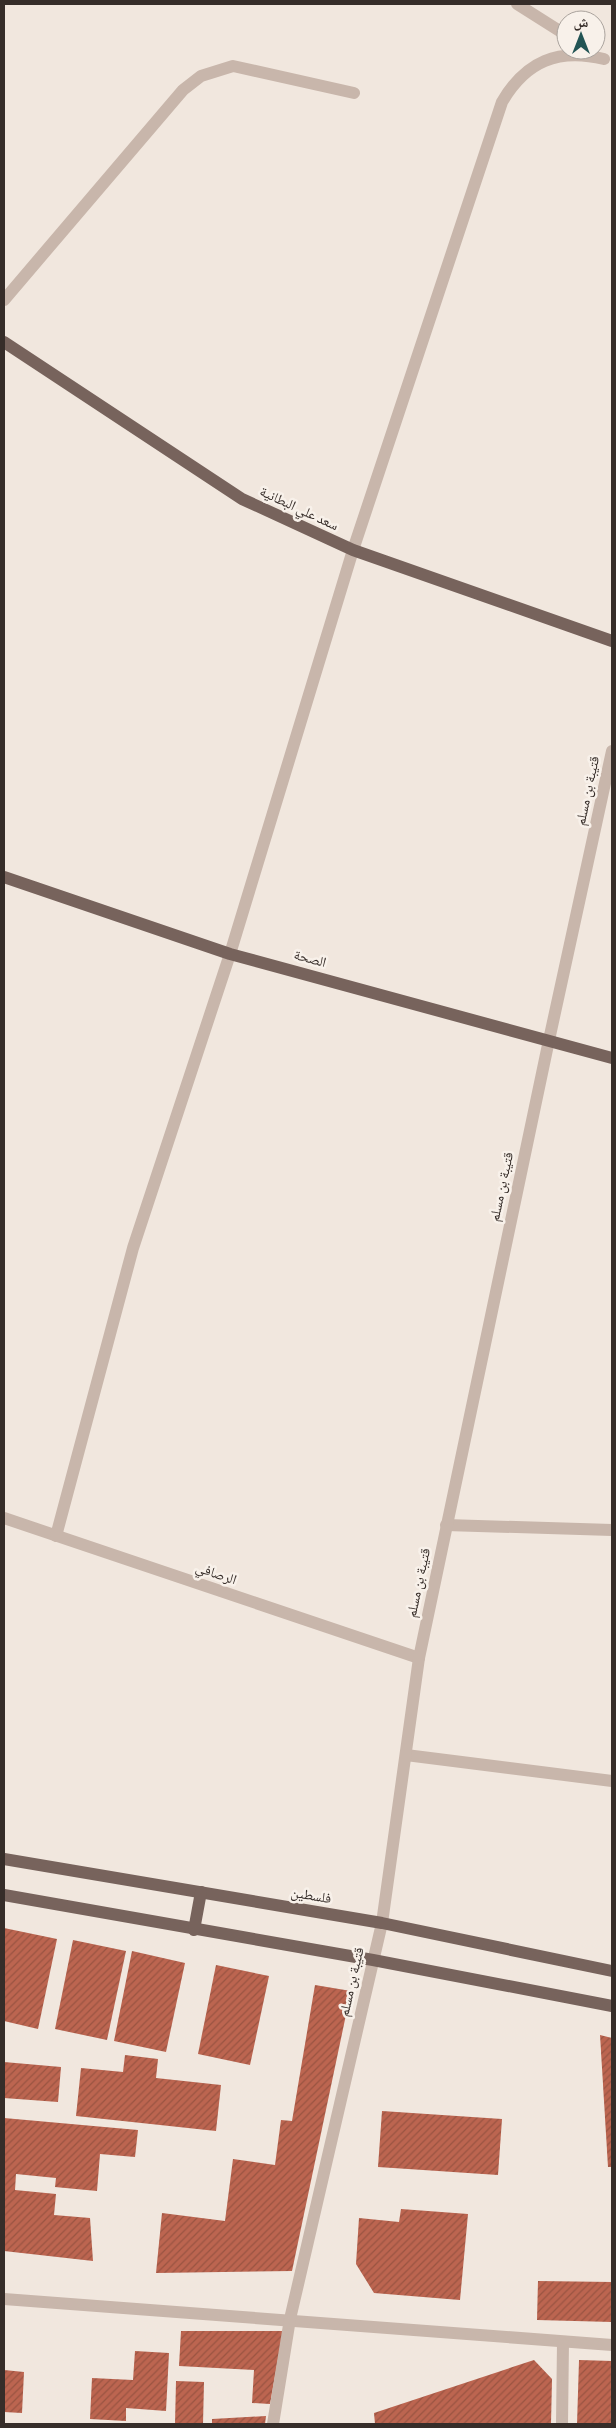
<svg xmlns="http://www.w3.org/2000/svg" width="616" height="2428" font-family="'Source Sans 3','Noto Naskh Arabic',sans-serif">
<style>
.building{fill:url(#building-hatch)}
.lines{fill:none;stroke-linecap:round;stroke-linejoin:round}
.minor{stroke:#c8b6ab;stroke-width:12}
.major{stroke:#77635c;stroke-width:12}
.labels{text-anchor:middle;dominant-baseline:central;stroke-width:5;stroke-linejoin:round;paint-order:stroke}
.street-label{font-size:14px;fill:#362d29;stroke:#f8f1ea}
</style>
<defs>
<pattern id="building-hatch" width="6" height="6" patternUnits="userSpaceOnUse" patternTransform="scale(1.25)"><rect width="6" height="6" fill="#bc6550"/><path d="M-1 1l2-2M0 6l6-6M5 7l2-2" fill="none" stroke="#9a5442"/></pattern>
</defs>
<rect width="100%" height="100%" fill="#f1e7de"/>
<g class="building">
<polygon points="4,1928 57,1939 38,2029 4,2021"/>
<polygon points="73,1940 126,1951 107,2040 55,2029"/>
<polygon points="132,1951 185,1963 166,2052 114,2041"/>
<polygon points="216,1965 269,1976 250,2065 198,2054"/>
<polygon points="315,1985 351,1991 292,2271 156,2273 162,2213 225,2221 233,2159 275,2165 281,2120 292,2121"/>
<polygon points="600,2035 612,2038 612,2167 608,2167"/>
<polygon points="125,2055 158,2059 156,2078 221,2085 216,2131 76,2116 81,2068 123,2072"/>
<polygon points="4,2062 61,2067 58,2102 4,2098"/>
<polygon points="382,2111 502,2119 498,2175 378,2167"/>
<polygon points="4,2118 138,2130 135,2157 100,2154 97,2191 55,2187 56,2178 16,2174 15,2190 56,2194 54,2215 90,2218 93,2261 4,2251"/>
<polygon points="401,2209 468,2214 460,2300 374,2293 356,2264 359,2218 399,2222"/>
<polygon points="538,2281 612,2282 612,2322 537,2320"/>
<polygon points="181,2331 283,2331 270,2404 252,2403 254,2370 179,2366"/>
<polygon points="135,2351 169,2353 166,2411 126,2408 126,2421 90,2419 92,2378 133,2380"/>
<polygon points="534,2360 552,2379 551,2424 375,2424 374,2413"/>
<polygon points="579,2360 612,2361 612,2424 577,2424"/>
<polygon points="4,2370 24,2372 22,2413 4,2412"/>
<polygon points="176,2381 204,2382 203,2424 175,2424"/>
<polygon points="266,2416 265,2424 212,2424 212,2419"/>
</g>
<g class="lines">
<g class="minor">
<polyline points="517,4 566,35"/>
<polyline points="4,300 183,90 201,76 233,66 354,93"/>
<polyline points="4,1518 419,1658"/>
<polyline points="446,1525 612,1530"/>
<path d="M 56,1536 L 133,1248 L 230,954 L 353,550 L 502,102 C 526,61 558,48 604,59"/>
<polyline points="406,1755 612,1781"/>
<polyline points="4,2299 612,2345"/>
<polyline points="273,2424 290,2319 382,1923 419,1658 549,1040 612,751"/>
<polyline points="562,2424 563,2342"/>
</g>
<g class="major">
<polyline points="4,342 242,499 353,550 612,641"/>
<polyline points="4,877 230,954 612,1058"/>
<polyline points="4,1859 382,1923 612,1971"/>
<polyline points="4,1895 373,1960 612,2006"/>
<polyline points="194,1930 201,1892"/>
</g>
</g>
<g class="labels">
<g class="street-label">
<text transform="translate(299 509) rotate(25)">سعد علي البطانية</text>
<text transform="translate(588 791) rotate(-78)">قتيبة بن مسلم</text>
<text transform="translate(310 959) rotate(15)">الصحة</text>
<text transform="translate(502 1187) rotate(-78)">قتيبة بن مسلم</text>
<text transform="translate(216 1574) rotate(19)">الرصافي</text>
<text transform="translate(419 1583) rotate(-78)">قتيبة بن مسلم</text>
<text transform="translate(311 1896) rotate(9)">فلسطين</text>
<text transform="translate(352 1982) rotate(-77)">قتيبة بن مسلم</text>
</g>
</g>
<rect width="616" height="2428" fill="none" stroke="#362d29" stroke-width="10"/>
<g transform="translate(581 35)"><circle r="24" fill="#f8f1ea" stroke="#aaa39d"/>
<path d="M0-4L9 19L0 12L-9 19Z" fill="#225454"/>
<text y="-8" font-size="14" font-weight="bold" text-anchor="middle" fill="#362d29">ش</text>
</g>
</svg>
